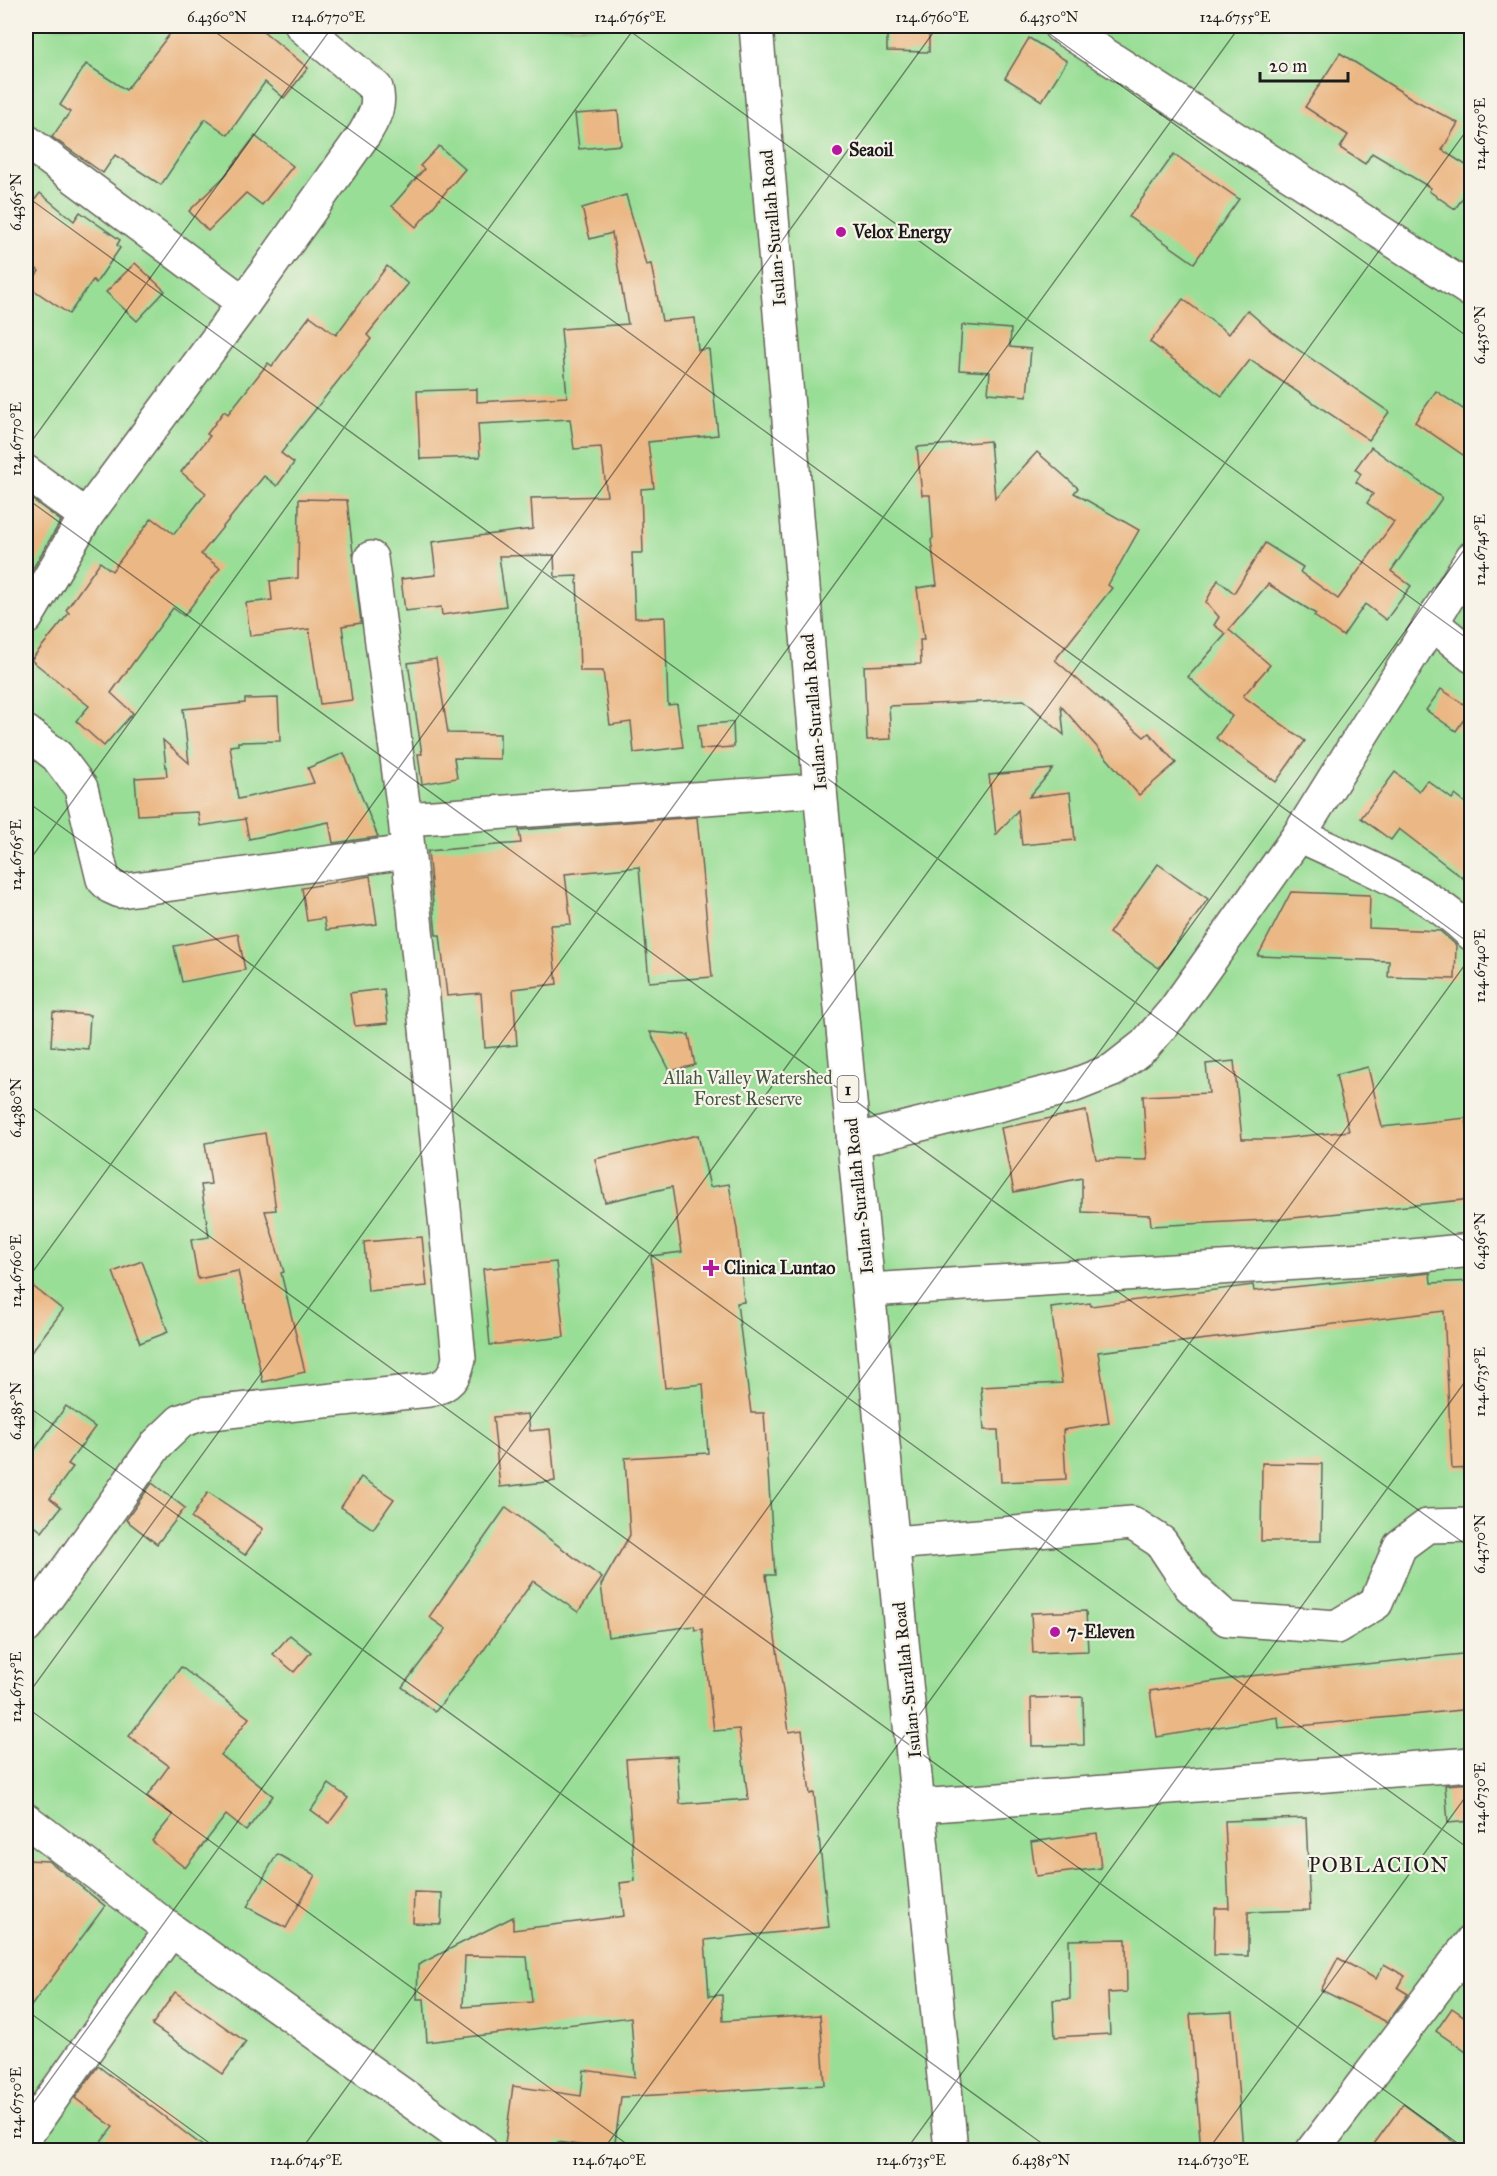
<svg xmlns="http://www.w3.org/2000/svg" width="1497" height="2176" font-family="'IM FELL Great Primer',serif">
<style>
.green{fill:#99de96;stroke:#5a7d59;stroke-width:1.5}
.building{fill:#ebb784;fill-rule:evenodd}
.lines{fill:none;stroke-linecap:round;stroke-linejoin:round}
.street-casing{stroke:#676259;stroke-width:36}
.secondary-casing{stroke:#676259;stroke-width:36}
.highway-casing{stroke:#676259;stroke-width:36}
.street{stroke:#fff;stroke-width:33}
.secondary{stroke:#fff;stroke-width:33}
.highway{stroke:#fff;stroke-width:33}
.ticks{fill:none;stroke:#1c1c1c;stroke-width:1.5;stroke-opacity:0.45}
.poi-dot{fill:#b5179e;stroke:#f7f3e8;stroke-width:2}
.labels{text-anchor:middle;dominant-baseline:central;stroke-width:4.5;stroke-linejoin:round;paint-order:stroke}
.shield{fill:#f7f3e8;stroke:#5e5c59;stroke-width:1.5}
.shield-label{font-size:16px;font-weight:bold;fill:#1c1c1c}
.poi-label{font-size:18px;font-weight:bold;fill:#1c1c1c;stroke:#f7f3e8;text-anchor:start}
.street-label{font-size:18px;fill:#1c1c1c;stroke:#f7f3e8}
.park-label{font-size:18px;fill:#425641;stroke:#f7f3e8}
.quarter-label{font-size:21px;letter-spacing:1.5px;fill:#1c1c1c;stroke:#f7f3e8}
.neatline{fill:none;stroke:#1c1c1c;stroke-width:2}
.ticks-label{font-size:15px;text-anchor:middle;fill:#1c1c1c}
</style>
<rect width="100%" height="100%" fill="#f7f3e8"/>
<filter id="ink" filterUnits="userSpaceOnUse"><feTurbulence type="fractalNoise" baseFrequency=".0167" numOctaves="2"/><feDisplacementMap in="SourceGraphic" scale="12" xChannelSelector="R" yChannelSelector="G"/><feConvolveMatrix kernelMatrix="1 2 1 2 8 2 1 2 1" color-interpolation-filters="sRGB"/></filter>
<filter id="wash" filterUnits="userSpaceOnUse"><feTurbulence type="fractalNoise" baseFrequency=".008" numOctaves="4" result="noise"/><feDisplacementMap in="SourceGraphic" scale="24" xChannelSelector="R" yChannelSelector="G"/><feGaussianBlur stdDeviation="1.35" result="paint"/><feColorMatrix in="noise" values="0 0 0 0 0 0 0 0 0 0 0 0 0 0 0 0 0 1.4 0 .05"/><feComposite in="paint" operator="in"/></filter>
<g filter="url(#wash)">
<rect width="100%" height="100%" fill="#f2e3c9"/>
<rect class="green" x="26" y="26" width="1445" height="2124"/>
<g id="blocks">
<g class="building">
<polygon points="176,26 257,26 308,68 284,98 265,82 228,135 205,119 161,185 115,155 103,173 52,137 70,112 60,105 86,64 126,90"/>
<polygon points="887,26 929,26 929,52 887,51"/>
<polygon points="1029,38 1067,61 1042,101 1005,78"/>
<polygon points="1340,53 1411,98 1458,123 1442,150 1472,169 1472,185 1455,209 1429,191 1431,188 1372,153 1365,164 1340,148 1348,135 1305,107"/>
<polygon points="618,111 621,145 579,149 575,114"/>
<polygon points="255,136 293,166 262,205 246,193 208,231 189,211 225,176"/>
<polygon points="439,146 465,169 416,227 392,206 424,169 420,166"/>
<polygon points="1174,154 1239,199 1194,263 1129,217"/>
<polygon points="40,193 74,221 80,212 120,240 117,245 120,248 96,283 93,280 69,314 28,286 39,271 26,259 26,211"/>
<polygon points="626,195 646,265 651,264 662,321 695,318 698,350 709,349 718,435 648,442 654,488 641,489 643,553 632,553 635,618 665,617 668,705 677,704 683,747 634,753 631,722 610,725 603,671 580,671 577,576 555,577 554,555 499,556 506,606 442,615 441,607 405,611 401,579 436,575 432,542 533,529 531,498 607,496 601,447 574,449 570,419 478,424 480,457 420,459 417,391 477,389 477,402 567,397 561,329 628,324 612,233 590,239 582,208"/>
<polygon points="135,263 165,291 137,321 106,292"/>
<polygon points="387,266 408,284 367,335 371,339 281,453 294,463 277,486 264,476 201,554 220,568 184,616 173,608 111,693 133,713 104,746 76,721 89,706 31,660 69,613 66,610 100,562 112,571 152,518 174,534 206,493 181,472 210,436 207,434 224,411 228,414 268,363 272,366 310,316 336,335"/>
<polygon points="1183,299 1229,334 1247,310 1271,331 1389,412 1369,440 1250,360 1222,396 1150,342"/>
<polygon points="962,325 1011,329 1010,347 1031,349 1027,396 988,393 990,372 959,370"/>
<polygon points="1436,391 1472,415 1472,461 1415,422"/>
<polygon points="990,441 995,498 1037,452 1078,488 1074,493 1139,530 1108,585 1112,588 1055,660 1144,737 1149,733 1176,763 1139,795 1061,706 1064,735 1024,700 889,706 891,739 867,740 864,666 921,664 920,640 924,640 917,588 937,585 931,540 933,538 930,495 922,495 917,447"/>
<polygon points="1371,447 1442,498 1391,571 1411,586 1386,620 1365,604 1343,636 1314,616 1316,614 1268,584 1229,630 1270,665 1243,696 1305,741 1276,782 1216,738 1232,716 1188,677 1226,634 1214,625 1219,617 1206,602 1218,580 1234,593 1265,543 1303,567 1300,572 1338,599 1394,522 1367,503 1373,494 1356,482 1361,474 1355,469"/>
<polygon points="26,495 61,521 26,580"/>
<polygon points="299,499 347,500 361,623 342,626 352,700 320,704 309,629 250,636 246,603 272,600 270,581 298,578"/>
<polygon points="436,659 448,733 500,734 500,759 454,758 457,778 422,784 418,754 422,754 408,663"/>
<polygon points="1441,689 1471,709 1456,731 1426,710"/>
<polygon points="278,698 280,741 238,742 238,745 230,746 238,799 314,783 308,768 344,753 378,837 333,843 329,822 249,839 245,819 200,826 198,812 138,815 135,778 167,776 163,740 189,763 183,709 245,703 245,699"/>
<polygon points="733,722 734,747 700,749 698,725"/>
<polygon points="1053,769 1029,797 1070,792 1075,840 1022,845 1018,810 996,835 989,775"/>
<polygon points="1395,772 1419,791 1427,780 1452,799 1455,795 1472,808 1472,885 1399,829 1391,840 1361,818"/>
<polygon points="697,817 712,977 649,982 639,867 565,874 571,924 550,925 557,984 513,989 517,1045 485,1048 481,993 447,996 440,935 436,935 428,851 521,843 519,830"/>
<polygon points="1158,864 1208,899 1159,968 1109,933"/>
<polygon points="370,876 377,924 326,930 324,918 307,921 302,888"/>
<polygon points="1291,892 1370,895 1369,928 1440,931 1456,945 1455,979 1388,977 1389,961 1258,956"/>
<polygon points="238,934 245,970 182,982 174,946"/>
<polygon points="384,989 388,1023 355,1026 350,993"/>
<polygon points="53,1012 90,1015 88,1049 51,1046"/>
<polygon points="650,1032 689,1035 695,1065 670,1071"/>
<polygon points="1234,1061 1242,1139 1275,1139 1349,1131 1336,1075 1368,1067 1382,1127 1466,1118 1472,1167 1472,1199 1283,1219 1151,1226 1150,1215 1082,1212 1082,1178 1014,1192 1001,1128 1086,1111 1096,1159 1147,1160 1143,1096 1209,1093 1206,1064"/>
<polygon points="265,1133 276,1210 265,1211 284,1272 281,1273 305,1372 263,1382 238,1271 198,1279 191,1240 209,1237 201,1185 211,1184 205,1143"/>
<path d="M 698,1135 L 710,1187 L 729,1184 L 737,1229 L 744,1302 L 737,1303 L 751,1413 L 764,1413 L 775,1575 L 766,1575 L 789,1732 L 802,1730 L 810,1794 L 814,1793 L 829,1927 L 705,1940 L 709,1996 L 722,1995 L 723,2021 L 820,2015 L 825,2085 L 621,2097 L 614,2150 L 558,2142 L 557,2151 L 504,2151 L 513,2086 L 581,2096 L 584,2070 L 635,2077 L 631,2017 L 427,2042 L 424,1999 L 417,1999 L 418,1965 L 513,1917 L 513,1930 L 624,1916 L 620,1883 L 635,1881 L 626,1759 L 677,1756 L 680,1804 L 748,1799 L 739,1729 L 714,1731 L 702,1629 L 695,1630 L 694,1626 L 608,1637 L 601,1585 L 630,1535 L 625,1458 L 708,1453 L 703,1384 L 665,1388 L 651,1256 L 682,1252 L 672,1187 L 605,1202 L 595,1159 ZM 465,1956 L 527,1957 L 532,2002 L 463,2007 Z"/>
<polygon points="422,1237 427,1286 368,1291 364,1242"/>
<polygon points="142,1261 168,1332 140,1343 113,1272"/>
<polygon points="556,1262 564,1337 490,1345 483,1269"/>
<polygon points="1430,1273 1431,1283 1472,1281 1472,1468 1452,1469 1444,1311 1098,1352 1109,1423 1063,1430 1066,1479 1001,1482 998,1430 984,1430 981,1387 1062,1383 1051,1308 1090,1303 1091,1306 1253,1285 1254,1291"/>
<polygon points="26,1281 63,1310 26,1359"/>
<polygon points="66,1406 95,1427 68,1464 73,1467 50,1498 61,1507 42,1532 31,1523 26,1530 26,1462"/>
<polygon points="528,1414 530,1431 550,1429 555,1481 500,1487 493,1417"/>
<polygon points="1262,1463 1322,1464 1321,1541 1261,1541"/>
<polygon points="361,1477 394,1499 373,1529 341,1507"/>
<polygon points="152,1483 185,1508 157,1544 126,1520"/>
<polygon points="208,1492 263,1529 245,1555 191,1518"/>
<polygon points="506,1507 602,1578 578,1612 533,1581 481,1654 435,1712 402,1687 446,1629 429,1617"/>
<polygon points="1086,1611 1088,1651 1033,1653 1031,1613"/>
<polygon points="290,1635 311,1652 294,1672 273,1654"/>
<polygon points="1472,1653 1472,1709 1279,1728 1278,1717 1157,1737 1150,1691 1249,1676"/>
<polygon points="181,1667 249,1718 221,1755 273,1796 246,1831 226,1815 185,1868 152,1841 173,1815 147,1796 169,1766 129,1736"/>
<polygon points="1083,1697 1084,1745 1032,1746 1031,1698"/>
<polygon points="1472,1783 1472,1821 1448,1823 1445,1785"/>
<polygon points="329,1784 348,1798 329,1823 311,1810"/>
<polygon points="1306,1818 1310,1910 1248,1912 1248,1956 1214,1955 1215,1908 1229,1908 1225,1821"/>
<polygon points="1097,1833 1101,1868 1036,1876 1031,1842"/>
<polygon points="277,1854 315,1875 286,1928 247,1907"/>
<polygon points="26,1860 49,1861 105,1906 26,2013"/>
<polygon points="414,1892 442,1893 441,1924 413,1923"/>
<polygon points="1126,1939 1127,1992 1108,1993 1110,2034 1055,2037 1053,2000 1070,1999 1069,1940"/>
<polygon points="1338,1958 1376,1979 1384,1964 1405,1976 1398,1988 1408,1994 1387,2022 1321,1990"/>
<polygon points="175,1992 246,2042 223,2074 152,2025"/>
<polygon points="1452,2008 1472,2022 1472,2056 1436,2031"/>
<polygon points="1232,2012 1243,2149 1201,2151 1190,2014"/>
<polygon points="98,2066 209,2151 94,2151 113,2127 75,2098"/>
<polygon points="1403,2104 1467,2151 1369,2151"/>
</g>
</g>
</g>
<g filter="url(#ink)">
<use href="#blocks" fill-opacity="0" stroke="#676259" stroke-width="1.5"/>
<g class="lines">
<g class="street-casing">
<g id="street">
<polyline points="1060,26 1472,291"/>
<polyline points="26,141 244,303"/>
<polyline points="26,472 86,516"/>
<path d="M 26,618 L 86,516 L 244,303 L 365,133 C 374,117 381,106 376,88 L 302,26"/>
<polyline points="1432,623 1472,656"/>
<polyline points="26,732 57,756 81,788 103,879 111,887 120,891 407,852"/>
<polyline points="405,819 820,790"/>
<polyline points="869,1290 1412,1256 1472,1250"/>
<polyline points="894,1543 1132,1523 1161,1542 1190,1586 1227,1619 1336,1627 1376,1603 1400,1546 1427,1526 1472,1525"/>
<path d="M 26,1627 L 156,1445 L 181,1421 L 201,1414 L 429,1390 C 449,1386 455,1377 459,1358 L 405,819 L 371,558"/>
<polyline points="920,1806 1472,1764"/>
<polyline points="26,1820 171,1930 480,2150"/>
<polyline points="26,2135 171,1930"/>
</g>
</g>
<g class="secondary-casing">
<g id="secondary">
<path d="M 1299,835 C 1357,863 1425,887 1472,934"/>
<polyline points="853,1141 1070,1087 1113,1070 1145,1045 1174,1011 1299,835 1472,558"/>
<polyline points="1313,2150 1472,1941"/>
</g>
</g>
<g class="highway-casing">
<polyline id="highway" points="756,26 820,790 951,2150"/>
</g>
<use href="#street" class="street"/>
<use href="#secondary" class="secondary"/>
<use href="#highway" class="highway"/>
</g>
</g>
<path class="ticks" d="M 207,26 L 1472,945M 623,26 L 1472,642M 1039,26 L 1472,340M 1454,26 L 1472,38M 26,33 L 31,26M 26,196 L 1472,1247M 26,449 L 333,26M 26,498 L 1472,1549M 26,801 L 1472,1851M 26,865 L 636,26M 26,1103 L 1467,2150M 26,1281 L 938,26M 26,1405 L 1051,2150M 26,1697 L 1240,26M 26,1707 L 635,2150M 26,2010 L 219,2150M 26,2113 L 1472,123M 301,2150 L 1472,539M 603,2150 L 1472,955M 906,2150 L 1472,1372M 1208,2150 L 1472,1788"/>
<g class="poi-dot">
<circle cx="837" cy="150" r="6"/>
<circle cx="841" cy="232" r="6"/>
<path d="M708 1259h6v6h6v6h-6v6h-6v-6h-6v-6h6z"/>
<circle cx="1055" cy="1632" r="6"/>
</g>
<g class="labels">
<rect class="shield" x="837.5" y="1076" width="21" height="26" rx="4.5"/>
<g class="shield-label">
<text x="848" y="1089">1</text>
</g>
<g class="poi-label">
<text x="849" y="150">Seaoil</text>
<text x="853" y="232">Velox Energy</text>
<text x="724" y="1268">Clinica Luntao</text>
<text x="1067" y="1632">7-Eleven</text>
</g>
<g class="street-label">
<text transform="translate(773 228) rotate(-95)">Isulan-Surallah Road</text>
<text transform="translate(814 712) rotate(-95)">Isulan-Surallah Road</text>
<text transform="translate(859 1196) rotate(-96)">Isulan-Surallah Road</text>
<text transform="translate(907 1680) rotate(-96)">Isulan-Surallah Road</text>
</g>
<g class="park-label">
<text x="748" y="1078">Allah Valley Watershed<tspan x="748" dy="21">Forest Reserve</tspan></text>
</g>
<g class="quarter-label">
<text x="1379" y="1865">POBLACION</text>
</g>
</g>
<rect width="1497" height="2176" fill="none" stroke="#f7f3e8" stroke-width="66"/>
<path d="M1260 72v9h88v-9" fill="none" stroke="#1c1c1c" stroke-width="3"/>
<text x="1269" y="72" font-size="18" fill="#1c1c1c" stroke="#f7f3e8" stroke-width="4.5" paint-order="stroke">20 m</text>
<rect x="33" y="33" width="1431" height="2110" class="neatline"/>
<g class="ticks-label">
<text x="217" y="22">6.4360°N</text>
<text x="328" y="22">124.6770°E</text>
<text x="630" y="22">124.6765°E</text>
<text x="932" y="22">124.6760°E</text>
<text x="1049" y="22">6.4350°N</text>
<text x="1235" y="22">124.6755°E</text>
<text transform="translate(1480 134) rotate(-90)" y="5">124.6750°E</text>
<text transform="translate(16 202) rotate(-90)" y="5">6.4365°N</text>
<text transform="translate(1480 335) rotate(-90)" y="5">6.4350°N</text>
<text transform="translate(16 439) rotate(-90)" y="5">124.6770°E</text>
<text transform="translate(1480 550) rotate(-90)" y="5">124.6745°E</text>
<text transform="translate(16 855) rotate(-90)" y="5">124.6765°E</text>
<text transform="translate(1480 966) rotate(-90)" y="5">124.6740°E</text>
<text transform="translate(16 1108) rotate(-90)" y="5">6.4380°N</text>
<text transform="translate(1480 1241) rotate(-90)" y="5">6.4365°N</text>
<text transform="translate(16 1271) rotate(-90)" y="5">124.6760°E</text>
<text transform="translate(1480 1382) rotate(-90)" y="5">124.6735°E</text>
<text transform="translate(16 1411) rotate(-90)" y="5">6.4385°N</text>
<text transform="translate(1480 1544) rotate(-90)" y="5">6.4370°N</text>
<text transform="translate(16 1687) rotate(-90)" y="5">124.6755°E</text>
<text transform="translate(1480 1798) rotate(-90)" y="5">124.6730°E</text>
<text transform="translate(16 2103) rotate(-90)" y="5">124.6750°E</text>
<text x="306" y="2165">124.6745°E</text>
<text x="609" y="2165">124.6740°E</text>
<text x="911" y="2165">124.6735°E</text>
<text x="1041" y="2165">6.4385°N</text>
<text x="1213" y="2165">124.6730°E</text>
</g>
</svg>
